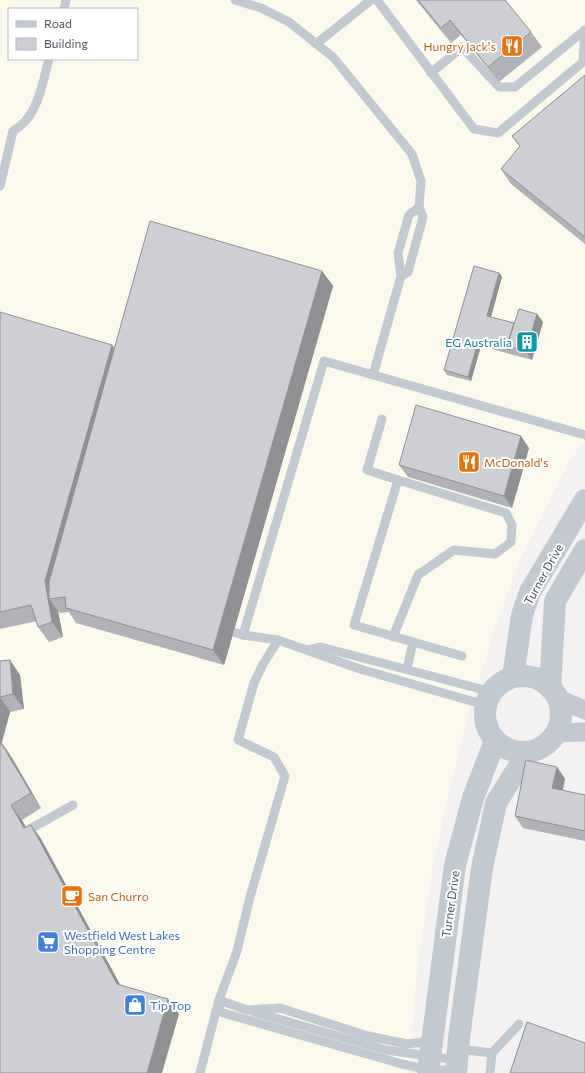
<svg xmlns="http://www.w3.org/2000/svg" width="585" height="1073" font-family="Commissioner,sans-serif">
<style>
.commercial{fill:#fbf8ec;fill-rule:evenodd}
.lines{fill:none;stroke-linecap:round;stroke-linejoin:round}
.service{stroke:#c2c9d1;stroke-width:9}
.minor{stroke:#c2c9d1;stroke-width:19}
.tertiary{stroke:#c2c9d1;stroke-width:22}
.wall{fill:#b1b2b7}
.shaded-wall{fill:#909195}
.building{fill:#cecfd5;stroke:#909195}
.labels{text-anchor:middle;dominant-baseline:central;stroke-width:4;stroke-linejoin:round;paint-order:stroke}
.food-label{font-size:12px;fill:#c56008;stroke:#fff;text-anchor:start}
.culture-label{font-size:12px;fill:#0d838f;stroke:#fff;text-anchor:end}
.street-label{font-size:12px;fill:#49525d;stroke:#fff}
.shop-label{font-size:12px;fill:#366cbe;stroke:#fff;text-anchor:start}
</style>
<rect width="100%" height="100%" fill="#f3f1f1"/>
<path class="commercial" d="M 0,0 L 585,0 L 585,441 L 569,461 L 521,557 L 494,631 L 463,734 L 434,859 L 417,970 L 409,1073 L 0,1073 ZM 9,9 L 137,9 L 137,59 L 9,59 Z"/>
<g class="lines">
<g class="service">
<polyline points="235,0 261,8 289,22 333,57 412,154 421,181 419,207 423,217 408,272 401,276"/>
<polyline points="377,0 474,129 498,133 583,62 585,30"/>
<polyline points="64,9 66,0"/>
<polyline points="316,44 371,0"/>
<polyline points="431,73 462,47 499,87 515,87 585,30"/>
<path d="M 0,186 L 13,131 C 38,118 42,84 49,59"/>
<polyline points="373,375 401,276 398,253 409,215 419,207"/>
<polyline points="382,419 367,470 398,480 354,625 413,642 407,669"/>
<polyline points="222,629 243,635 278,640 360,669 485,705"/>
<polyline points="243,635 324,361 585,435"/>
<polyline points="393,637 418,575 454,550 495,554 511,542 512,525 506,513 398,480"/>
<polyline points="413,642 462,656"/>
<polyline points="308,650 321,647 492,692"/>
<polyline points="30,829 73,805"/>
<polyline points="219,1000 247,1010 280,1008 368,1036 407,1044 431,1041"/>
<polyline points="219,1002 220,1012 402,1064 429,1070 456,1070"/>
<polyline points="254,1012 386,1050 457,1060"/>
<polyline points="458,1049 492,1053"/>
<polyline points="200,1073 219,1000 237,951 250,897 285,776 274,757 238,740 254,683 262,666 278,640"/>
<polyline points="490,1073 492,1053 519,1024"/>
</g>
<g class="minor">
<polyline points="558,699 585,710"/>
<polyline points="556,733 585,732"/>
</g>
<g class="tertiary">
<circle cx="523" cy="714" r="38"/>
<polyline points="513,677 522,615 530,592 585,500"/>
<polyline points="550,688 555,601 585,550"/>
<polyline points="428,1073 455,865 473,798 495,741"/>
<polyline points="456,1073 459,1038 482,868 496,803 528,752"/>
</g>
</g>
<g class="wall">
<polygon points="416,0 505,0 531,32 542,47 499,82 461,35 451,43"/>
<polygon points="585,75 585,244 511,184 501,169 520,147 512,136"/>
<polygon points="322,271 333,286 224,665 76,623 69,612 60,613 58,611 63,637 49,642 38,627 37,621 0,629 0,312 115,348"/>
<polygon points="499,273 502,277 491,317 514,323 537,314 543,322 532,360 481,346 471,381 447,375 444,370"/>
<polygon points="529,448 512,508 408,477 399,465"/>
<polygon points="0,661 20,675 24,709 10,712 2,743 12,758 41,808 22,820 26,827 31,825 41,839 120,985 179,1014 0,1073"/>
<polygon points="557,767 565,779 563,791 585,795 585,841 523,828 515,816"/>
</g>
<g class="shaded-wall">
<polygon points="322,271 333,286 224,665 213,650"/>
<polygon points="499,273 502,277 490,320 487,316"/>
<polygon points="537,314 543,322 532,360 526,351"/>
<polygon points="478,342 481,346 471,381 468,377"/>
<polygon points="112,345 123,360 49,599 58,611 63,637 52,622 45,581"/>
<polygon points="521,436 529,448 512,508 504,496"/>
<polygon points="10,660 20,675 24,709 13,694"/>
<polygon points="0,697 10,712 0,748"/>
<polygon points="2,743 12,758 41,808 31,793"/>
<polygon points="557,767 565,779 560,800 552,788"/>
<polygon points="11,805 22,820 34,843 24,828"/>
<polygon points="31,825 41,839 128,999 117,984"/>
<polygon points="168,999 179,1014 162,1073 147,1073"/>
</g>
<g class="building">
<polygon points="418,0 505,0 531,32 488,67 450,20 441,28"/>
<polygon points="585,75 585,237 501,169 520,146 512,136"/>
<polygon points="150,221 322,271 213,650 66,608 65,597 49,599 49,582"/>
<polygon points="474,266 499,273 487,316 514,323 507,346 510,350 478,342 468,377 444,370"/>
<polygon points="519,309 537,314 526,351 507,346"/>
<polygon points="0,312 112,345 45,581 52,622 38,627 31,605 0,612"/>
<polygon points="416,405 521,436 504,496 399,465"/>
<polygon points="10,660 13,694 0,697 0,661"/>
<polygon points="1,743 31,793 11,805 24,828 31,825 117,984 168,999 147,1073 0,1073 0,744"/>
<polygon points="526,760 557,767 552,788 585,795 585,831 515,816"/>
<polygon points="527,1022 585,1043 585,1073 510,1073"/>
</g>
<defs>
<g id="restaurant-square" transform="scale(1.15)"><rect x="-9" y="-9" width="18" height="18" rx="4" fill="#e8710a" stroke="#fff"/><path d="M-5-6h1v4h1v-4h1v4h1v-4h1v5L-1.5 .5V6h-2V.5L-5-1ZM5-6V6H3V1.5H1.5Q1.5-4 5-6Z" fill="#fff"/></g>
<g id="building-square" transform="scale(1.15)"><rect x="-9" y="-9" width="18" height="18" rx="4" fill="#0f9aa8" stroke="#fff"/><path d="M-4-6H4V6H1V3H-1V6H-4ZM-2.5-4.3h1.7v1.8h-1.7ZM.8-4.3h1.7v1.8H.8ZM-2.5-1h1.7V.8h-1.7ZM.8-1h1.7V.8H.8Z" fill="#fff"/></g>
<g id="cafe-square" transform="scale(1.15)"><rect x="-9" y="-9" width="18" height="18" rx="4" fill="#e8710a" stroke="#fff"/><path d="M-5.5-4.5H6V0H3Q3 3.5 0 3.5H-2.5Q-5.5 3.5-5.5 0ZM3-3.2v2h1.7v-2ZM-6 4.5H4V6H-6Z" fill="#fff"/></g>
<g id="supermarket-square" transform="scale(1.15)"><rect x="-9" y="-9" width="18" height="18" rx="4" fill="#3f7fe0" stroke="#fff"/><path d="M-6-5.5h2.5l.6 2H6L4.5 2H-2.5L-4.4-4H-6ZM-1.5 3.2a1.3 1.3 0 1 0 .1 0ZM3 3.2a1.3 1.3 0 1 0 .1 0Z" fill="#fff"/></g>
<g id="shop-square" transform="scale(1.15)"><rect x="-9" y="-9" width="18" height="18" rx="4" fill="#3f7fe0" stroke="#fff"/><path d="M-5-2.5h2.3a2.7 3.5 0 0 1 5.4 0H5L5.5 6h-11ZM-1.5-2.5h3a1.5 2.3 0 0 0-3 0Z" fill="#fff"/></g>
</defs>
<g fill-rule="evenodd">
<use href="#restaurant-square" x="512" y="46"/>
<use href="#building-square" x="527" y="342"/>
<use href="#restaurant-square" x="469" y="462"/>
<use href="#cafe-square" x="72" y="896"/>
<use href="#supermarket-square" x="48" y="942"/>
<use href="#shop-square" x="135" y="1005"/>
</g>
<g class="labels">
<g class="food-label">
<text x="496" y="46" text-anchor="end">Hungry Jack's</text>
<text x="484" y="462">McDonald's</text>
<text x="88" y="896">San Churro</text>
</g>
<g class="culture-label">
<text x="512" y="342">EG Australia</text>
</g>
<g class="street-label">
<text transform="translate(543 574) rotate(-61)">Turner Drive</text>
<text transform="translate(450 904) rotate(-82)">Turner Drive</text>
</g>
<g class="shop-label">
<text x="64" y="935">Westfield West Lakes<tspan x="64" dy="14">Shopping Centre</tspan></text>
<text x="150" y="1005">Tip Top</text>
</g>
</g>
<rect x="8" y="8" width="130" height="52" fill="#ffffff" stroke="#b6babe"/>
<rect x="16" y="21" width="20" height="6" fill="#c2c9d1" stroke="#b6babe"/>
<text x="44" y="28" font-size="12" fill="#49525d">Road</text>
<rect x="16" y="38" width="20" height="12" fill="#cecfd5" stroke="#b6babe"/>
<text x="44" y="48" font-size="12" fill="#49525d">Building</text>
</svg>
